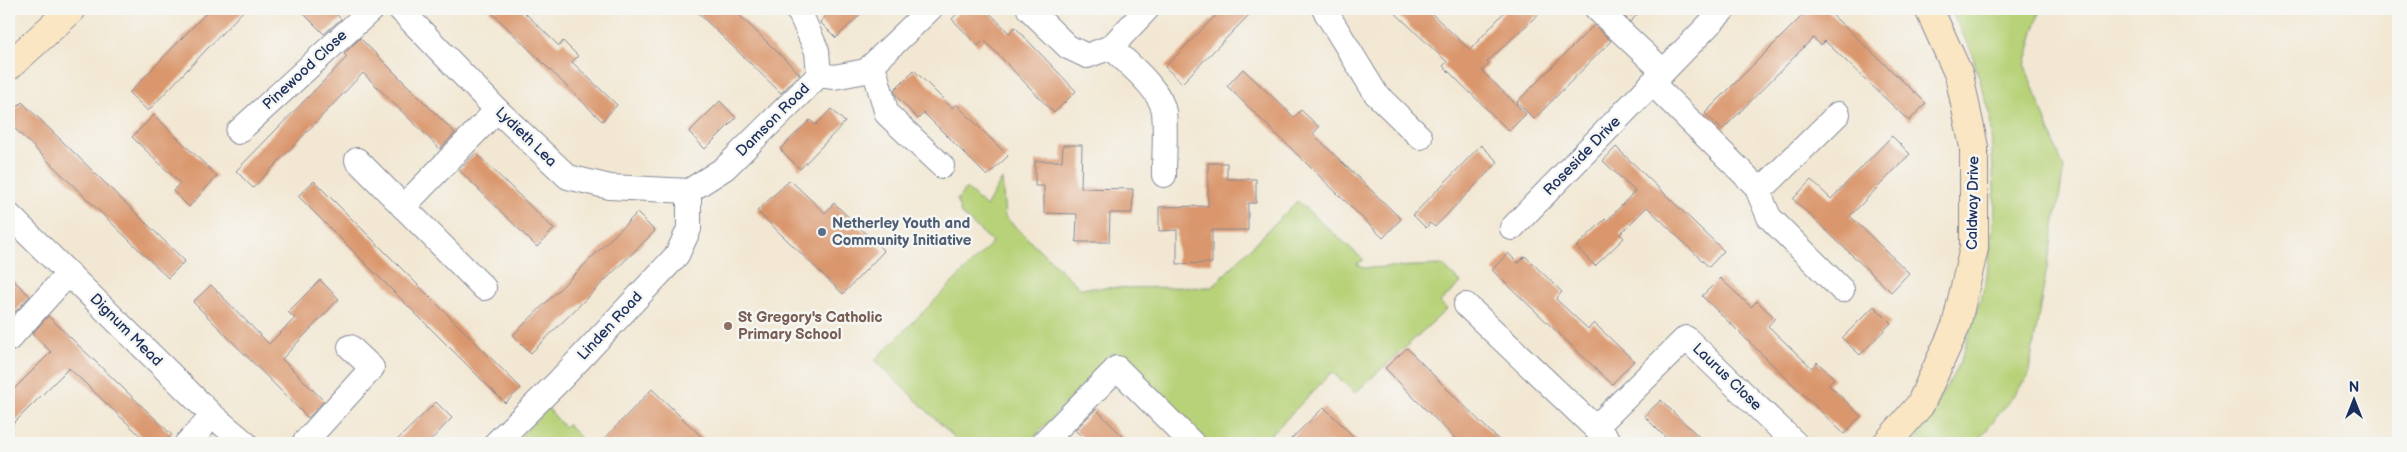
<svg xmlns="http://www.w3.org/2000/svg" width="2407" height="452" font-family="'Balsamiq Sans',sans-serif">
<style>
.green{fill:#b7d278;stroke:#69806b}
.building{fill:#da976d}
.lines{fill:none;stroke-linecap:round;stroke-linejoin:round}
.street-casing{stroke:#868b98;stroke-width:26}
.secondary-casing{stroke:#868b98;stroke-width:30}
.street{stroke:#fff;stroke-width:24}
.secondary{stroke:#fbe6c4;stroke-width:28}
.service-dot{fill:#5c6f8a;stroke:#f6f6f2;stroke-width:2}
.education-dot{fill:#8d6e63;stroke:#f6f6f2;stroke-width:2}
.labels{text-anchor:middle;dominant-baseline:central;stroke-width:5;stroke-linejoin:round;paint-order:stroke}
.street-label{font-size:15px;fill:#1b2f5e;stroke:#f6f6f2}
.service-label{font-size:15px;font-weight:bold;fill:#4e5e75;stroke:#f6f6f2;text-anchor:start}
.education-label{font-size:15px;font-weight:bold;fill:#785e54;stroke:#f6f6f2;text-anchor:start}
</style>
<rect width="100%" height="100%" fill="#f6f6f2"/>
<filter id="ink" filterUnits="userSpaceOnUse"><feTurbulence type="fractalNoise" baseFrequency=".02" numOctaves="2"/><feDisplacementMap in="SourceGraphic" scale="10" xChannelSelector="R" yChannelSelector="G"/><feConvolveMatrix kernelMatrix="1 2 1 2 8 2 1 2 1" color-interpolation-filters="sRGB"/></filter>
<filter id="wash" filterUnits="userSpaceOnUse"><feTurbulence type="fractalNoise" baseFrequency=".0096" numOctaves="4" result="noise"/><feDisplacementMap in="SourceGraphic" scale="20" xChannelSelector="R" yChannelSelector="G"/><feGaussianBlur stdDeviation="1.12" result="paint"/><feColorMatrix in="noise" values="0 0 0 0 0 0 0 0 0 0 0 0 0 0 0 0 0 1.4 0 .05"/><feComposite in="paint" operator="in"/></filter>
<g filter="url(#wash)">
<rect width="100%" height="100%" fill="#f2e7d2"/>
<g class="green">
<polygon points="1950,9 2040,9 2025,66 2064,169 2028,377 1976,443 1914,443 1960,363 1986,282 1995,208 1990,113 1970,48"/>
<polygon points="1002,179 1005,217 1080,288 1212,287 1297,201 1364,260 1357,264 1363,268 1442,265 1461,283 1440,302 1447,309 1355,393 1332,372 1263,443 1207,443 1113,352 1029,443 960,443 875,360 990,245 992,241 961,214 957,200 966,188 986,207"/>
<polygon points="548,408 564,427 567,424 586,443 513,443"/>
</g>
<g id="blocks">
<g class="building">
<polygon points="210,9 245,9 148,111 129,93"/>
<polygon points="299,9 331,9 341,19 324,34"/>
<polygon points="488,9 521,9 559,46 563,41 578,56 572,62 617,105 602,121"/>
<polygon points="694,9 733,9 800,74 781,93"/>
<polygon points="833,9 866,9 836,38 820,22"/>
<polygon points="962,9 986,9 1009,33 1015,27 1076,91 1054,113 984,40 978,46 952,19"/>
<polygon points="1222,9 1255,9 1182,83 1165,67"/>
<polygon points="1391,9 1427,9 1470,50 1507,9 1544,9 1487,62 1489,64 1482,71 1526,114 1509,131 1443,66 1447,62"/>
<polygon points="1617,9 1643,9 1630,22"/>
<polygon points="1809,9 1826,9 1926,103 1909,121 1825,41 1821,45 1813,38 1722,130 1705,113"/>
<polygon points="1594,25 1611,41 1534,119 1517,102"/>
<polygon points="360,38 455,133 440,149 363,73 253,188 236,171 347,57 344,54"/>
<polygon points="1243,69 1294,117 1301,110 1319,127 1313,134 1401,219 1383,238 1227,86"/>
<polygon points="914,70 952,108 956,104 1008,156 987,176 924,113 918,119 897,97 894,90"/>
<polygon points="720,101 736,118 705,149 689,132"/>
<polygon points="22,102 185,261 168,278 9,123 9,116"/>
<polygon points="831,109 845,122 800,169 780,149 810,120 816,125"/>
<polygon points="154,115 217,176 189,207 173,191 180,183 132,137"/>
<polygon points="1892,136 1910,154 1850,216 1909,273 1891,292 1793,199 1811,180 1831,199"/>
<polygon points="1063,145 1082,145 1081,188 1133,189 1132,213 1110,213 1109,242 1076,242 1077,214 1044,213 1044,186 1035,186 1035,161 1062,161"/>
<polygon points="1481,145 1498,162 1435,227 1430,223 1426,228 1413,215"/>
<polygon points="1616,147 1724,251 1709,267 1647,207 1620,234 1624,238 1595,266 1576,247 1605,219 1607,221 1635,191 1603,161"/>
<polygon points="476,153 554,229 537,247 459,170"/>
<polygon points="1208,163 1227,163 1227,179 1256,179 1256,203 1248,203 1248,230 1212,230 1212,263 1177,264 1177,230 1159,231 1159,207 1208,206"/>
<polygon points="790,180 825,213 834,203 884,251 843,294 757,211"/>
<polygon points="314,181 521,388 505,403 298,196"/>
<polygon points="637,213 655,231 531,353 513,335"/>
<polygon points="1508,253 1518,263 1525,256 1557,287 1562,292 1556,299 1588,329 1594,323 1634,361 1612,384 1492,270"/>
<polygon points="9,276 30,296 15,312 9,306"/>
<polygon points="1720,278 1751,307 1757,301 1775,318 1768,326 1812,368 1817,362 1834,378 1828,384 1861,416 1844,434 1702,296"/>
<polygon points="320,280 339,299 282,359 324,401 308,418 193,302 211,285 269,344 295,318 288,312"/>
<polygon points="1874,306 1891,323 1860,355 1842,338"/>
<polygon points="48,316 172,435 163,443 148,443 69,368 9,428 9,394 51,352 32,334"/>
<polygon points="1407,348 1444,386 1502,443 1460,443 1421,405 1385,368"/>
<polygon points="652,389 708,443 600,443"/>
<polygon points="1661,400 1677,416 1706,443 1671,443 1644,416"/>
<polygon points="436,402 452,418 428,443 394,443"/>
<polygon points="1324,407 1360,443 1287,443"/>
<polygon points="1096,409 1129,443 1088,443 1075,430"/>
</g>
</g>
</g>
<g filter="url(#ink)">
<use href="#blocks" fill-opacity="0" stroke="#868b98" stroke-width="1"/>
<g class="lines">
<g class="street-casing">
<g id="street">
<polyline points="400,9 497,110 568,177 610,187 689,191"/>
<polyline points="796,9 800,13 817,51 819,75"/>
<polyline points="1029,9 1068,47 1087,56 1111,47 1147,9"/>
<polyline points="1324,9 1376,94 1420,137"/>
<polyline points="1597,9 1663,71"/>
<path d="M 1111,47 C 1127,63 1161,89 1164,112 C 1166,132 1164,155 1164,175"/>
<polyline points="873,65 887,114 942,166"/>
<polyline points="1652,83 1756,186 1769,217 1842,290"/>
<polyline points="238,132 372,9"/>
<polyline points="357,160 484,288"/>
<polyline points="1756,186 1766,185 1838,114"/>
<polyline points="689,191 725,168 819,75 834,77 866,71 930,9"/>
<polyline points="403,207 497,110"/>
<polyline points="9,215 213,416 245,443"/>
<polyline points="1512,228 1724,9"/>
<polyline points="1466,305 1611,443"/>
<polyline points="9,339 69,273"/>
<polyline points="1595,428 1686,338 1795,443"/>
<polyline points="187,443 213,416"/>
<polyline points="304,443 372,368 350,347"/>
<polyline points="496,443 559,381 677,255 689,229 689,191"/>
<polyline points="1043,443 1117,368 1192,443"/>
</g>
</g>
<g class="secondary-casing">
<g id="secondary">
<polyline points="9,66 72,9"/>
<polyline points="1887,443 1920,405 1956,326 1974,248 1974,147 1959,75 1929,9"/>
</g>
</g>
<use href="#street" class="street"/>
<use href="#secondary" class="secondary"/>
</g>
</g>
<circle class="service-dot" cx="822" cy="232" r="5"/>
<circle class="education-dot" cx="728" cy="326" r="5"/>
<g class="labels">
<g class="street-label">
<text transform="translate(305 70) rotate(-43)">Pinewood Close</text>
<text transform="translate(773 120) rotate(-45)">Damson Road</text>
<text transform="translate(526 137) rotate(44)">Lydieth Lea</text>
<text transform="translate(1582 156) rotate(-46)">Roseside Drive</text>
<text transform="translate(1973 203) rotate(-89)">Caldway Drive</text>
<text transform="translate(610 326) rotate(-47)">Linden Road</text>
<text transform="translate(126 330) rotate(45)">Dignum Mead</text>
<text transform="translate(1727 377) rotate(44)">Laurus Close</text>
</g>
<g class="service-label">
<text x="832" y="223">Netherley Youth and<tspan x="832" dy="17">Community Initiative</tspan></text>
</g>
<g class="education-label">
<text x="738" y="317">St Gregory's Catholic<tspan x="738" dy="17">Primary School</tspan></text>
</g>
</g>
<rect width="2407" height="452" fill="none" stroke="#f6f6f2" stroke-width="30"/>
<g transform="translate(2354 400)" stroke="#f6f6f2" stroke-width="4" paint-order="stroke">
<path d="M0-4L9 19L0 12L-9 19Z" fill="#1b2f5e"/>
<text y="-8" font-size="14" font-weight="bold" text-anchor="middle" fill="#1b2f5e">N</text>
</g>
</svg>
